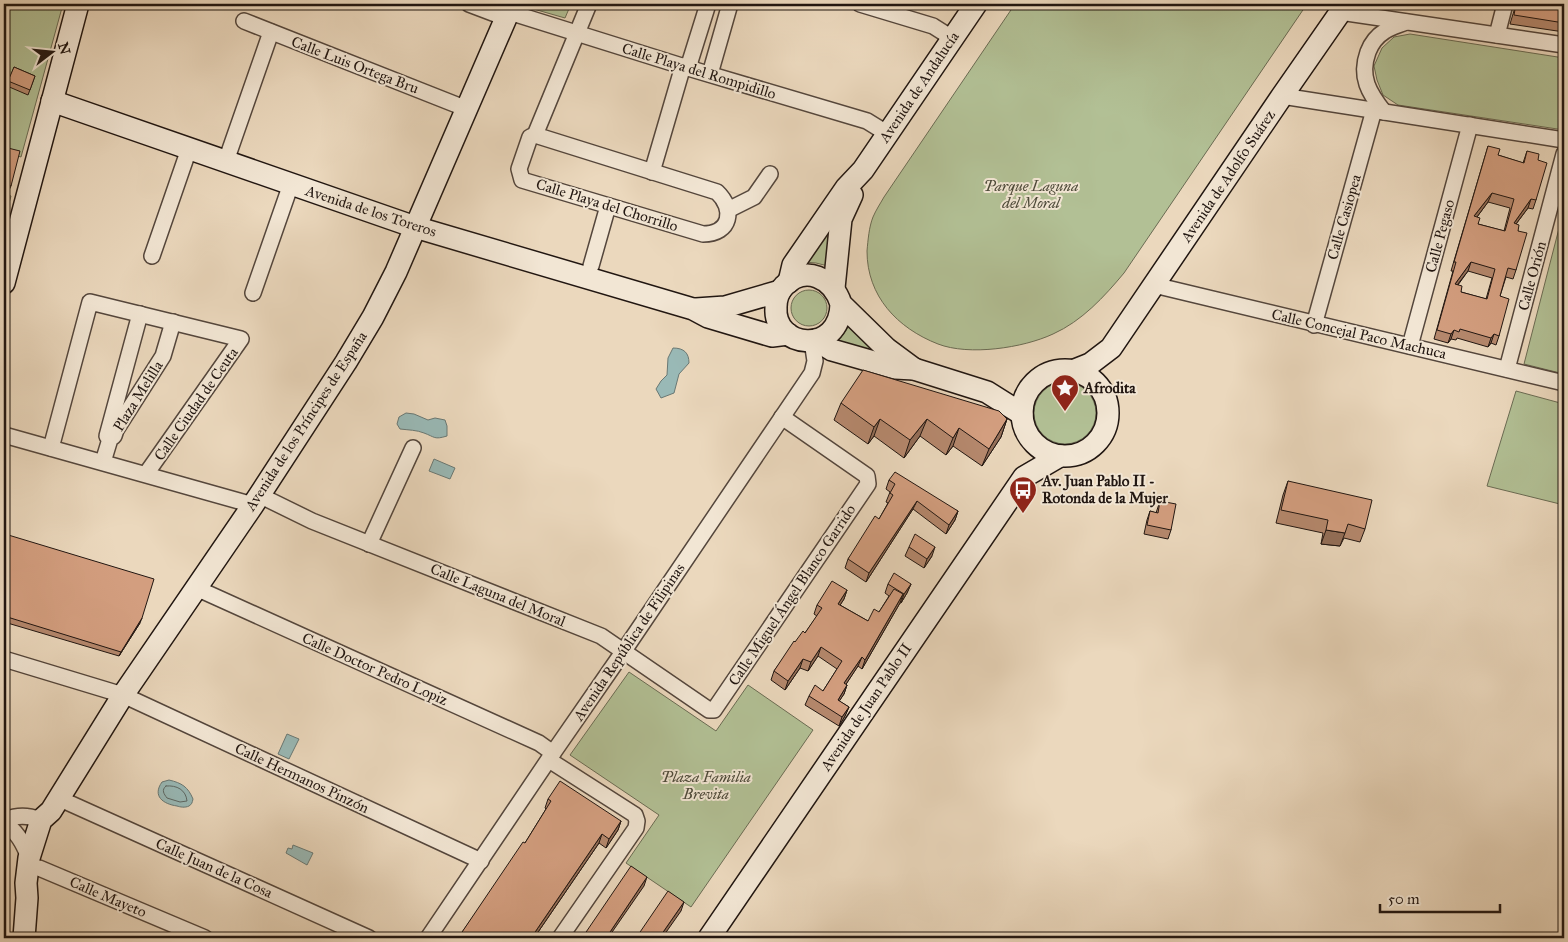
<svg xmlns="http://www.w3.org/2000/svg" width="1568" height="942" font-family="'IM FELL Great Primer',serif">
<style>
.green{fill:#b2c095;stroke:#6a6b53}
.water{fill:#99b9b6;stroke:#697874}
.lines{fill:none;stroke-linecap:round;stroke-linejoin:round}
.shore{stroke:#5d6864;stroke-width:1}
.street-casing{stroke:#54463c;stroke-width:18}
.secondary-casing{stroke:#211611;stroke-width:24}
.street{stroke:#f2e6d4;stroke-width:15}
.secondary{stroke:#f2e6d4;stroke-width:21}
.wall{fill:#b5886d;stroke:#211611;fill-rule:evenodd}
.shaded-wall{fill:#946f59;stroke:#211611}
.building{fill:#d39e7f;stroke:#211611;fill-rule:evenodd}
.labels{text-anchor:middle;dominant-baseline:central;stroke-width:4;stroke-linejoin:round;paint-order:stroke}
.street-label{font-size:15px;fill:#211611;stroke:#f2e6d4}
.park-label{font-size:15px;font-style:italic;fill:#4c4939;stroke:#f2e6d4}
.poi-label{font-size:15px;font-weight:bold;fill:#211611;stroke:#f2e6d4;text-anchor:start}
</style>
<rect width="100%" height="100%" fill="#ebd8bd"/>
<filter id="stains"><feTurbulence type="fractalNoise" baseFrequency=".004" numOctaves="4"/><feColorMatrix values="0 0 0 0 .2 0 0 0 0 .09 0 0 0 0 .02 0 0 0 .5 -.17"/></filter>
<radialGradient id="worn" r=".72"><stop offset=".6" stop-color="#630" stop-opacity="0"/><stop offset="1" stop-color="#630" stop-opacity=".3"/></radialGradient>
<g class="green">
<polygon points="4,4 63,4 21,157 18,156 8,195 11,196 4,221"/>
<polygon points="532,4 571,4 565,18 530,8"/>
<path d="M 1015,4 L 1307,4 L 1124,273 C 1104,297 1082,321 1053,334 C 1023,348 969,356 938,344 C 897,328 867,296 867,251 C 868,240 869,227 873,217 C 876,210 880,204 884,197 Z"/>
<polygon points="1410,34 1564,58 1564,130 1398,105 1383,95 1377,80 1374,66 1382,48 1394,37"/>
<polygon points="1564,209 1564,374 1524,364"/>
<polygon points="831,219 828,266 816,263 805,262"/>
<circle cx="809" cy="308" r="18"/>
<polygon points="852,322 883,355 836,344"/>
<circle cx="1065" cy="413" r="31"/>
<polygon points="1516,391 1564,404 1564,505 1487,486"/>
<polygon points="629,672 716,731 748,685 813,730 691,907 626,863 659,815 570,755"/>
</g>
<g class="water">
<path d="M 673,348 C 684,348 689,353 689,363 L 679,374 L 674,393 L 661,398 L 656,389 L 661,381 L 667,375 L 668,358 Z"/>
<path d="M 406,413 L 414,414 L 428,420 L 435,418 L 445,420 L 447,426 L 447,436 C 434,440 435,437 424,433 C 417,430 408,430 400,429 L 397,424 L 399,417 Z"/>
<polygon points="434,459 455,468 450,479 429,471"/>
<polygon points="287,734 299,739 289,759 278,754"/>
<path d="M 169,780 C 182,783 188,787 193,799 C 192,803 192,804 189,806 C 185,808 180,807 177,806 C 163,804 152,796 162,782 Z"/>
<polygon points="293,845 313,853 307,865 286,853 288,848 292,849"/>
</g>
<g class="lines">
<path class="shore" d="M 166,786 C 177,785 186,790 187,801 L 180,802 L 167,798 C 164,794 161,790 166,786 Z"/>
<g class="street-casing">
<g id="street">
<polyline points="469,4 506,18"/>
<polyline points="860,4 933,26 952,38"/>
<polyline points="509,12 688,68 867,121 888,134"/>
<polyline points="1340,12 1564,45"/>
<polyline points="244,21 467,109"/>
<polyline points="1497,35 1505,4"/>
<polyline points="688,68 708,4"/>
<polyline points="710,74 730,4"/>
<polyline points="1282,96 1564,140"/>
<path d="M 1384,112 C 1369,93 1359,77 1368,52 C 1371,44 1377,36 1385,31 C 1391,27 1399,25 1406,22"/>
<path d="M 535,135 L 717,192 C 735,209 731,234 703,234 L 522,180 L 519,169 L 530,137 Z"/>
<polyline points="535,135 589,4"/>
<polyline points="226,161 271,32"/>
<polyline points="652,172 683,66"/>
<polyline points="728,210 754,197 770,174"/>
<polyline points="152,256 189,149"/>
<polyline points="591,266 608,206"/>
<polyline points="1154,285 1564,383"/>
<polyline points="253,293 291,184"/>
<polyline points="1314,325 1374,110"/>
<polyline points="1410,346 1470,125"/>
<polyline points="1507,369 1564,154"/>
<polyline points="4,435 253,505"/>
<polyline points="107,436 140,314"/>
<polyline points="51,448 90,302 241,339 146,474"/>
<polyline points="103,462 110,439 114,436 116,430 163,356 173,322"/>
<polyline points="259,495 312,521 601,636 709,710 714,710 868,484 867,476 782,417"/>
<polyline points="369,544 413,448"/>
<polyline points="196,588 539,743 553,753"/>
<polyline points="4,659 123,695 481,861"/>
<polyline points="549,760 635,815 637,821 636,828 560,938"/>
<polyline points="58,798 369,938"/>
<path d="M 4,820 C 18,815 27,815 41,820"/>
<path d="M 4,823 C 17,831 24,844 29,858"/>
<polyline points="39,868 205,938"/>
<polyline points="428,938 553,753 623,652 812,373 815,361 812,341"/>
</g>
</g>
<g class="secondary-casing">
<g id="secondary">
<polyline points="52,101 415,227 693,309 708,317 772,336 788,334"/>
<polyline points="789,282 793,265 846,188 863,170 976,4"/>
<polyline points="4,283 78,4"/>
<polyline points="834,288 841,219 852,195"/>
<path d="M 841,304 C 840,356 773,349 776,307 C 776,299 779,291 784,286 C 805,264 833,278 841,304 L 887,349 L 914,369"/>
<polyline points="696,309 725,307 780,291"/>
<polyline points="816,340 832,350 895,368 914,369 987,392 1022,414"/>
<circle cx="1065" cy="413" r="43"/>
<polyline points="1075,370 1090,364 1111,348 1282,96 1346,4"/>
<polyline points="24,938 27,898 26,883 29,858 41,820 51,811 123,695 253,505 346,362 373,317 396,272 512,4"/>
<polyline points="709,938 1024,477 1060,456"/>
</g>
</g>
<use href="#street" class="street"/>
<use href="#secondary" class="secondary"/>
</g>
<g class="wall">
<polygon points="1516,4 1564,4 1564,32 1510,24"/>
<polygon points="14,67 35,76 28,95 7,86"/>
<path d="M 1488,146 L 1498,155 L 1523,163 L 1527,151 L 1538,160 L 1536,200 L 1533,209 L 1528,208 L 1516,224 L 1518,231 L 1516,270 L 1513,279 L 1506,277 L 1500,296 L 1499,336 L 1496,345 L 1491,343 L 1488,347 L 1457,338 L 1456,340 L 1451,339 L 1448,343 L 1434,339 L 1453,271 L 1451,271 ZM 1488,202 L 1510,208 L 1504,231 L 1478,224 L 1477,217 ZM 1468,271 L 1492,278 L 1486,299 L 1461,292 L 1458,285 Z"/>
<polygon points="4,149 11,186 9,190 4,189"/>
<polygon points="841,403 1007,419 1001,437 982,466 953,446 946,455 920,436 904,458 874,436 868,444 834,420"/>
<polygon points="889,480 958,511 955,520 946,534 913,509 866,582 845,568 848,559 879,519 888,503 886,502 890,492 886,489"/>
<polygon points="1288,481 1365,529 1360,542 1344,538 1340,546 1321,544 1323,533 1276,523 1283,495"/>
<polygon points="1160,501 1171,530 1168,539 1144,534 1147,520 1150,511 1156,513"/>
<polygon points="4,536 140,623 119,656 4,622"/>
<polygon points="909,547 932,556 924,568 905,556"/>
<polygon points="888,584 911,584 907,593 901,603 900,603 862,669 858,666 846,684 847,685 844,694 839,701 849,707 845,716 839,726 805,705 809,696 823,691 837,669 818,656 808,671 800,668 785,690 771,680 774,671 795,642 805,633 817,616 814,614 817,605 847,590 844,599 840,605 868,621 879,612 889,596 885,593"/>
<polygon points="548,799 621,821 618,830 606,848 599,843 534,938 458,938 525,843 546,809 545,808"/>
</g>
<g class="shaded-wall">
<polygon points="1492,193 1488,202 1471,225 1474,216"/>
<polygon points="1531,199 1528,208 1510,232 1514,223"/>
<polygon points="1471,262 1468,271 1451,293 1455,284"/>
<polygon points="1454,330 1451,339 1448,343 1451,334"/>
<polygon points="1494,334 1491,343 1488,347 1491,338"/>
<polygon points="880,419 874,436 868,444 874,427"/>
<polygon points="927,419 920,436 904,458 910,440"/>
<polygon points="1007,419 1001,437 982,466 989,449"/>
<polygon points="959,428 953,446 946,455 953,438"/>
<polygon points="917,501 913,509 866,582 869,573"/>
<polygon points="958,511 955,520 946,534 949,525"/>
<polygon points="1326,530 1345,533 1340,546 1321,544"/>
<polygon points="935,547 932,556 924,568 927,559"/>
<polygon points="911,584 907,593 901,603 904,594"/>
<polygon points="847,590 844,599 835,613 838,604"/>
<polygon points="903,594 900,603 862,669 865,660"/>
<polygon points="142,618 140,623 119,656 121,652"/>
<polygon points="821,647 818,656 808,671 811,662"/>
<polygon points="862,657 858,666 841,692 844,683"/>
<polygon points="803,659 800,668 785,690 788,681"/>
<polygon points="847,685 844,694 834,709 838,700"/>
<polygon points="849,707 845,716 839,726 842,717"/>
<polygon points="621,821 618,830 606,848 609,839"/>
<polygon points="602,834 599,843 534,938 531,938"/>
<polygon points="647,877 644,886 608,938 606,938"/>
<polygon points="684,902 681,911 662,938 659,938"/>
</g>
<g class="building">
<polygon points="1516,4 1564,4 1564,23 1514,15"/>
<polygon points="14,67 35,76 30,90 8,81"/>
<path d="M 1488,146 L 1500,149 L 1498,155 L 1524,163 L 1527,151 L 1539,154 L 1538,160 L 1547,163 L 1536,200 L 1531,199 L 1514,223 L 1519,225 L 1518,231 L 1527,233 L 1516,270 L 1508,268 L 1500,296 L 1509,299 L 1499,336 L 1494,334 L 1491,338 L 1460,329 L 1459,332 L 1454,330 L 1451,334 L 1437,330 L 1456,262 L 1454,262 ZM 1492,193 L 1514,199 L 1505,231 L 1478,224 L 1480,218 L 1474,216 ZM 1471,262 L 1495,269 L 1487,299 L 1461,292 L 1462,286 L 1455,284 Z"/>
<polygon points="4,147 20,151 11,186 4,184"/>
<polygon points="863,370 999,411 1007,419 989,449 959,428 953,438 927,419 910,440 880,419 874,427 841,403"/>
<polygon points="895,472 958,511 949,525 917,501 869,573 848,559 875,516 879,519 893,495 890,493 895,484 889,480"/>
<polygon points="1288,481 1372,500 1365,529 1348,524 1345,533 1326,530 1328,520 1281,510"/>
<polygon points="1160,501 1176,504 1171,530 1147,525 1150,511 1158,513"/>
<polygon points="5,534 154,579 142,618 121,652 4,616 4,537"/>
<polygon points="915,534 935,547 927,559 909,547"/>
<polygon points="894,573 911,584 904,594 888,584"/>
<polygon points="832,581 847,590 838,604 868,621 874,609 879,612 894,589 903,594 865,660 862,657 844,683 847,685 838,700 849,707 842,717 809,696 815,685 823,691 842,661 821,647 811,662 803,659 788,681 774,671 794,641 795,642 803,631 805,633 822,608 817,605"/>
<polygon points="560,781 621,821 609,839 602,834 531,938 458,938 523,842 525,843 551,801 548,799"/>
<polygon points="631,866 647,877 606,938 582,938"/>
<polygon points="668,891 684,902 659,938 636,938"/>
</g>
<defs>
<g id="sight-pin" transform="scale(1.4375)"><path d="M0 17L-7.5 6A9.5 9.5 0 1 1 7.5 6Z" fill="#8f2418" stroke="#f2e6d4"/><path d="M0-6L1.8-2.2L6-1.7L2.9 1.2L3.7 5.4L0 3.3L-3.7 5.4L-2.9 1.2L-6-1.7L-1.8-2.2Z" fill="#fff"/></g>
<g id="bus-pin" transform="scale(1.4375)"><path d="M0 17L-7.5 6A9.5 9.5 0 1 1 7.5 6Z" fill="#8f2418" stroke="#f2e6d4"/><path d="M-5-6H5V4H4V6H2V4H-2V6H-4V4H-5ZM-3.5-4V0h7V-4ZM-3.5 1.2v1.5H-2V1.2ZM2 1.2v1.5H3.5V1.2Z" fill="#fff"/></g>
</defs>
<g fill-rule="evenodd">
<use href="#sight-pin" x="1065" y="388"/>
<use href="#bus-pin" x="1023" y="490"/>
</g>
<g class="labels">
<g class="street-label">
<text transform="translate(355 65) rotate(21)">Calle Luis Ortega Bru</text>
<text transform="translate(699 71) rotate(17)">Calle Playa del Rompidillo</text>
<text transform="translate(919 87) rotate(-56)">Avenida de Andalucía</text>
<text transform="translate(1228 176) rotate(-56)">Avenida de Adolfo Suárez</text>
<text transform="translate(607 205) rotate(17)">Calle Playa del Chorrillo</text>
<text transform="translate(371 211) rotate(18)">Avenida de los Toreros</text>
<text transform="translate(1344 217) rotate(-74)">Calle Casiopea</text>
<text transform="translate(1440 236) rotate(-75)">Calle Pegaso</text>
<text transform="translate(1532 276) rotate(-75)">Calle Orión</text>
<text transform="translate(1359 334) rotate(13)">Calle Concejal Paco Machuca</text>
<text transform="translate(138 396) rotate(-58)">Plaza Melilla</text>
<text transform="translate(196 404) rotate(-55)">Calle Ciudad de Ceuta</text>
<text transform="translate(306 421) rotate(-57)">Avenida de los Príncipes de España</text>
<text transform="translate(498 595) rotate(22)">Calle Laguna del Moral</text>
<text transform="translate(792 595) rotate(-56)">Calle Miguel Ángel Blanco Garrido</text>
<text transform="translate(629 642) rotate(-56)">Avenida República de Filipinas</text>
<text transform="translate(375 669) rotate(24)">Calle Doctor Pedro Lopiz</text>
<text transform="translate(866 707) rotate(-56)">Avenida de Juan Pablo II</text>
<text transform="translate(302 778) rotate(25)">Calle Hermanos Pinzón</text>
<text transform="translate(214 868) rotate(24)">Calle Juan de la Cosa</text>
<text transform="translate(108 897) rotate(23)">Calle Mayeto</text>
</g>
<g class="park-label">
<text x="1031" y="186">Parque Laguna<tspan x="1031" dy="17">del Moral</tspan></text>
<text x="706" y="777">Plaza Familia<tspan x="706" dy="17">Brevita</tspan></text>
</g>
<g class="poi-label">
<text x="1084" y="388">Afrodita</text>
<text x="1042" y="481">Av. Juan Pablo II -<tspan x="1042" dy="17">Rotonda de la Mujer</tspan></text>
</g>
</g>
<rect width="1568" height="942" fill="none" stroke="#ebd8bd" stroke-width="20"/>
<rect x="5" y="5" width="1558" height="932" fill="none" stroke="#211611" stroke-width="2.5"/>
<rect x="10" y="10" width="1548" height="922" fill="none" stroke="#211611"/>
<g transform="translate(52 52) rotate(74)" stroke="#f2e6d4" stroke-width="4" paint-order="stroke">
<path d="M0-4L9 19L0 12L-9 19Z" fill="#211611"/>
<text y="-8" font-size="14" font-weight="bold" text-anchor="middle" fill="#211611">N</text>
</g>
<path d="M1380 904v8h120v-8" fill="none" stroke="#211611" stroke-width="2.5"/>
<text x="1388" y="904" font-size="15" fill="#211611" stroke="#f2e6d4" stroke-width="4" paint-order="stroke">50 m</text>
<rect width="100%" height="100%" filter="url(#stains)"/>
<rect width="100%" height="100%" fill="url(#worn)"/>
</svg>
